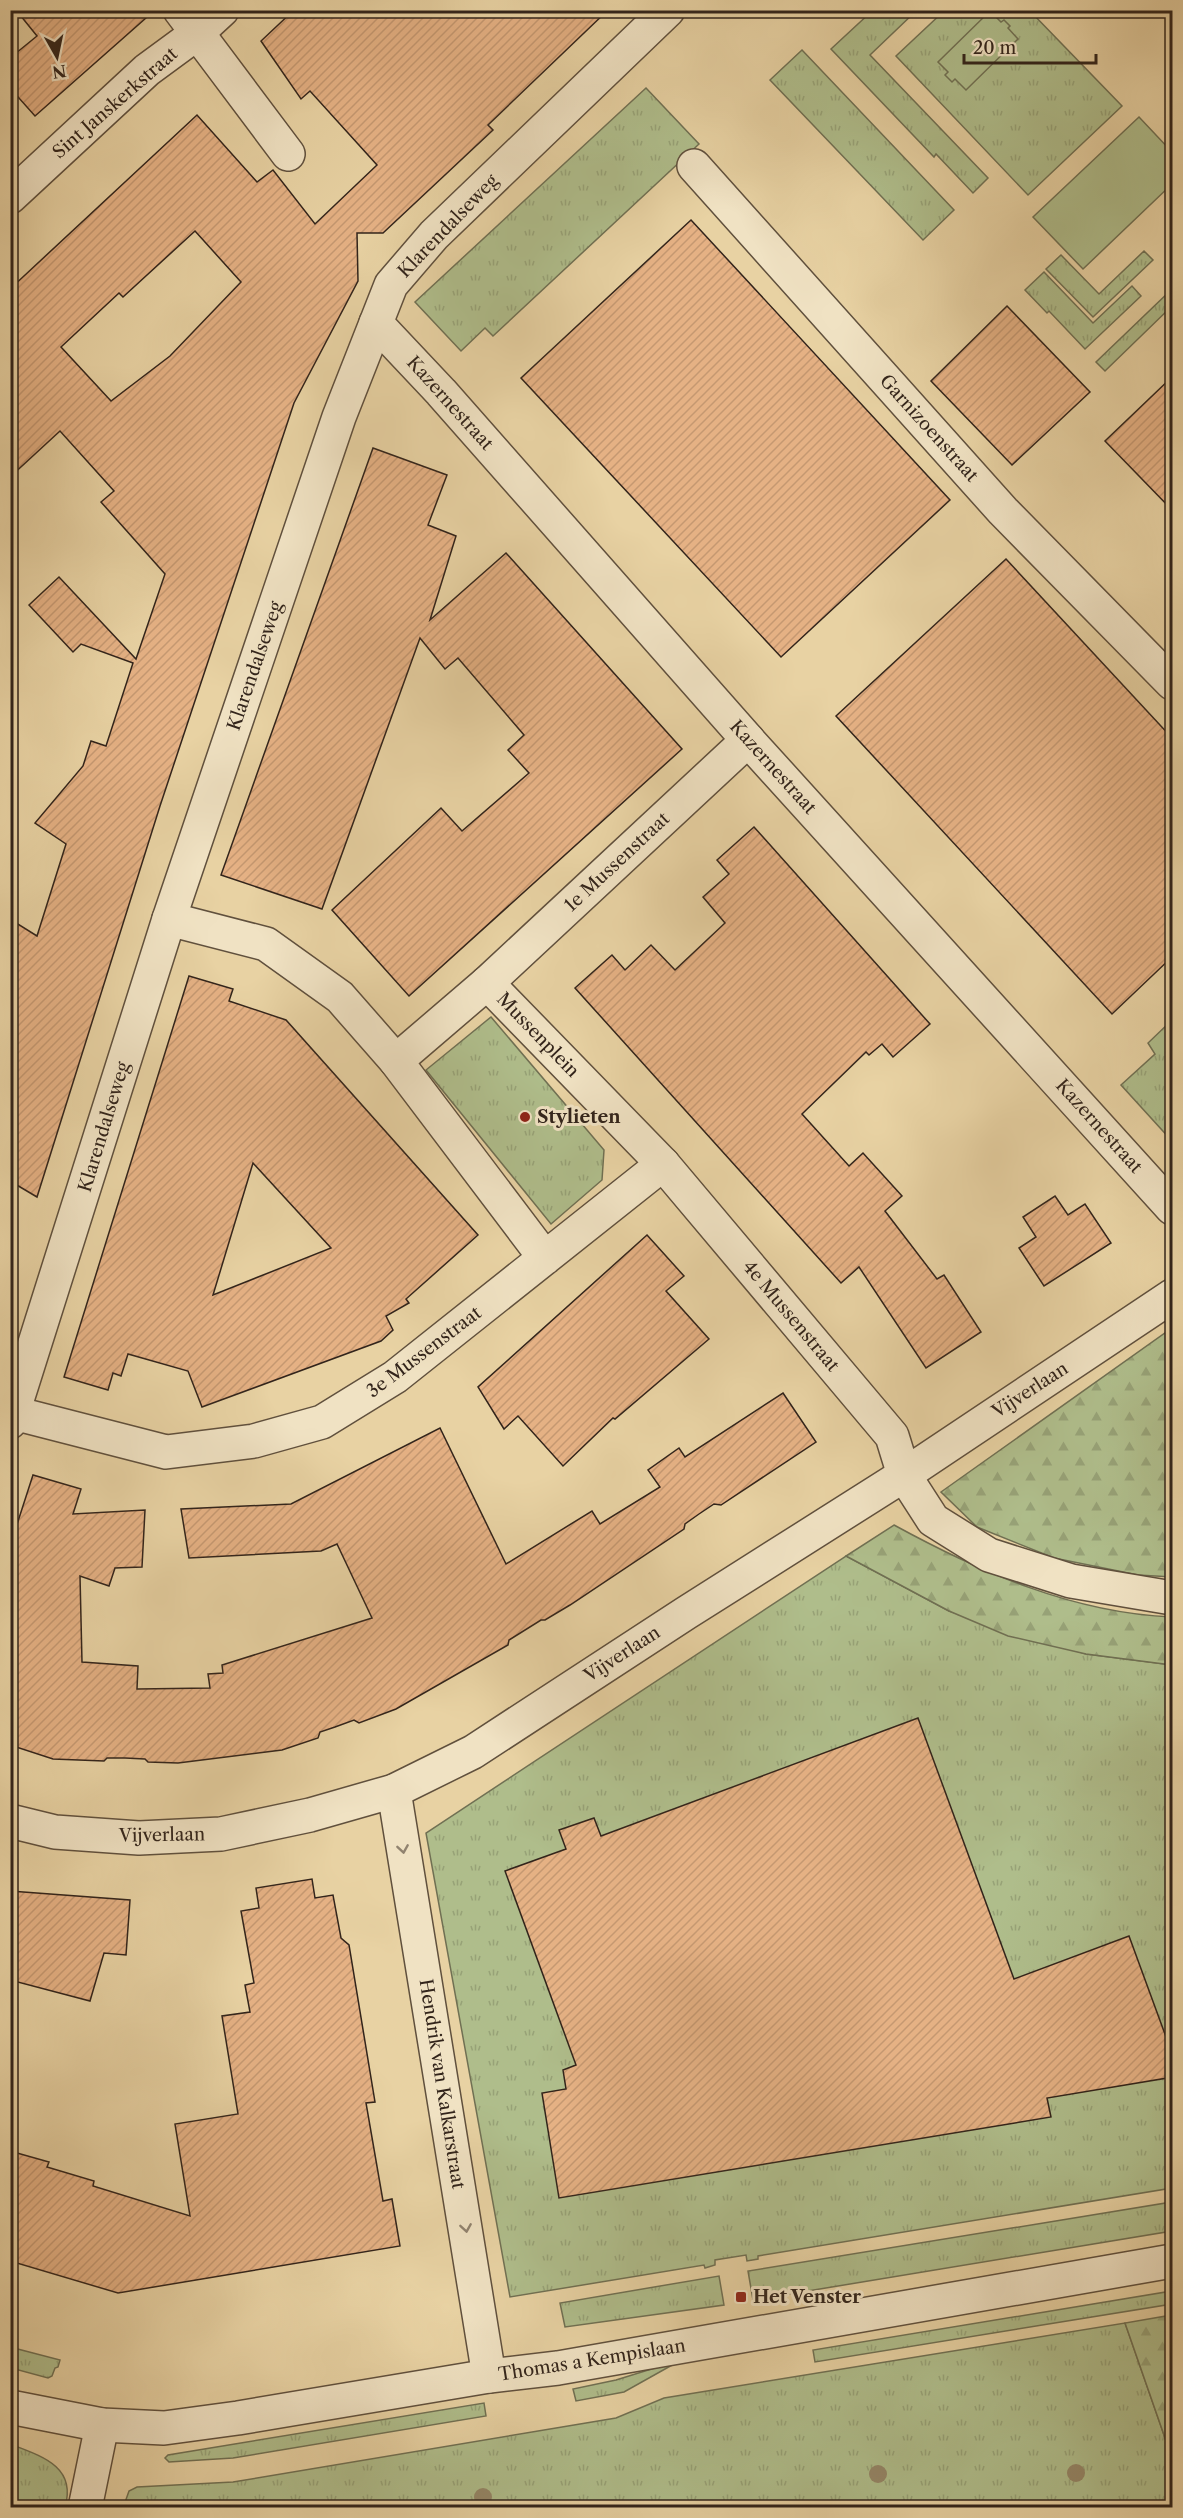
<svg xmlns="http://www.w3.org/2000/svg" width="1183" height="2518" font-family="'Libre Caslon Text',serif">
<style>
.grass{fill:url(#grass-tufts);stroke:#707053;stroke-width:1.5}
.forest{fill:url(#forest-firs);stroke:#707053;stroke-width:1.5}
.pitch{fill:#afbd8b;stroke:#707053;stroke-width:1.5}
.building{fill:url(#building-hatch);stroke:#32241b;stroke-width:1.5;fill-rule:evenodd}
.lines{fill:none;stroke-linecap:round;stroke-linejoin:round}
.minor-casing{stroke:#60503d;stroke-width:36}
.minor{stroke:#f0e2c3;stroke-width:33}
.tree{fill:#958768}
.oneway{stroke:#91836f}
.poi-dot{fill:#8f2418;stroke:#f0e2c3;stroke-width:2}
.labels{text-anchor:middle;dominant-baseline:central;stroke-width:6;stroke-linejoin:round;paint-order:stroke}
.street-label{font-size:18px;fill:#32241b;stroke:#f0e2c3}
.poi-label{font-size:18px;font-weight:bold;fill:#32241b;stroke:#f0e2c3;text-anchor:start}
</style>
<defs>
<pattern id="grass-tufts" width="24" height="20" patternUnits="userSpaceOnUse" patternTransform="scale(1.5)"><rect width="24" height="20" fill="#afbd8b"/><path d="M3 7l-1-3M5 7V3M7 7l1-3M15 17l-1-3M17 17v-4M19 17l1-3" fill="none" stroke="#97a277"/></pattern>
<pattern id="forest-firs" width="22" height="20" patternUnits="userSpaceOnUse" patternTransform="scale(1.5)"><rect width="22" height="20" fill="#afbd8b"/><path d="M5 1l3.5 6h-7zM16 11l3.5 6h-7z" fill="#97a277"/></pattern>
<pattern id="building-hatch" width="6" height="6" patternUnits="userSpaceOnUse" patternTransform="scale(1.5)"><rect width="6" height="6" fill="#e5b184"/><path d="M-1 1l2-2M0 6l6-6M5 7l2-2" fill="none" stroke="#c59871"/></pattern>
</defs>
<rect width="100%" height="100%" fill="#e8d2a3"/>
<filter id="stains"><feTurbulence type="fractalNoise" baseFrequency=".00333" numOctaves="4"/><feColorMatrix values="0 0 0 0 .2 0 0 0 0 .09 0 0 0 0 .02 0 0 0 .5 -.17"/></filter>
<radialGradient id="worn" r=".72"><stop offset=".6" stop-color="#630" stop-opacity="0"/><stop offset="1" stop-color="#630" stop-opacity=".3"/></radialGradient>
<g class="grass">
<polygon points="872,11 916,11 870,55 988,178 973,193 936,154 934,157 831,49"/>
<polygon points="944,11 1030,11 1122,106 1028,195 896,56"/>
<polygon points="802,50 954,210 923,240 770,80"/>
<polygon points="646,88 699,144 493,336 485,328 461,351 415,302"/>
<polygon points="1144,251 1153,260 1093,317 1046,269 1061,255 1099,294"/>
<polygon points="1044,272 1093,323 1132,286 1141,296 1085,349 1049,311 1047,313 1025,290"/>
<polygon points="1172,289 1172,306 1105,371 1096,362"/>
<polygon points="491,1017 604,1150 602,1180 551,1224 426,1070"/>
<polygon points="1172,1020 1172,1141 1121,1085 1155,1054 1148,1043"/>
<polygon points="846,1556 949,1611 1086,1654 1172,1665 1172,2188 758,2256 758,2259 747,2261 746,2255 715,2260 715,2265 705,2268 704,2265 510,2297 426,1833"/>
<polygon points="1172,2202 1172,2231 753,2300 748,2271"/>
<polygon points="719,2276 724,2305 565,2327 560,2303"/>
<polygon points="1172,2291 1172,2304 815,2362 813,2350"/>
<polygon points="1125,2323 1172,2458 1172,2508 123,2508 129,2491 137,2487 233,2482 616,2418 664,2398"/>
<polygon points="10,2347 60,2360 58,2367 55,2368 52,2376 48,2378 11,2368"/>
<polygon points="674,2362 674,2364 624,2392 576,2401 573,2389 616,2380"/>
<polygon points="484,2403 486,2416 233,2458 169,2462 165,2458 168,2455"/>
<path d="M 10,2444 C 41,2456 77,2466 65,2507 L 11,2507 Z"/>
</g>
<g class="forest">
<polygon points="1172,1328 1172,1577 1138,1575 1054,1558 977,1527 941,1492"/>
<path d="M 894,1525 C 980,1572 1073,1613 1172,1617 L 1172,1665 L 1086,1654 L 1008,1636 L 949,1611 L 846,1556 Z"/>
<polygon points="1172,2315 1172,2458 1125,2323"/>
</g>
<g class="pitch">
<polygon points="990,11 1001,22 1004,20 1010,26 1008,28 1018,39 966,90 955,79 952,82 945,75 948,72 938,62"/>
<polygon points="1139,117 1172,152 1172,184 1083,269 1033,217"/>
</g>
<g class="building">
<polygon points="16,10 155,10 35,116 10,88 10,58 37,36"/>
<path d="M 294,10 L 608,10 L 488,125 L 493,130 L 383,233 L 357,233 L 358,281 L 294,403 L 160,806 L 37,1197 L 10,1181 L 10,919 L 37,936 L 66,844 L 35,823 L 83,766 L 91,741 L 106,746 L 133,663 L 81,644 L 73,652 L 29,605 L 59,577 L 136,659 L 165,574 L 101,502 L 114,491 L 60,431 L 10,477 L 10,289 L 197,115 L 257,182 L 273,170 L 315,224 L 377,165 L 310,91 L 301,99 L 261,41 ZM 195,231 L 241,282 L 170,356 L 111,401 L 61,347 L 119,293 L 123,297 Z"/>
<polygon points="691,220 950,500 781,657 521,378"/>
<polygon points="1007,306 1090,392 1012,465 931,381"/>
<polygon points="1173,376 1173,511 1105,441"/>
<polygon points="373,448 447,475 428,525 456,536 430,620 506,553 682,749 409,996 332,910 441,808 462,831 529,773 508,750 524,735 458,658 445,669 420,638 322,909 221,875"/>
<polygon points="1006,559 1173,739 1173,956 1112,1014 836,716"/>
<polygon points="754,827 930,1024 893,1057 882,1044 869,1055 866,1052 802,1114 849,1166 863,1153 902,1196 885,1211 937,1279 944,1275 981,1332 926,1368 859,1267 841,1283 575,988 612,955 625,970 651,945 675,970 725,923 703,897 729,874 717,860"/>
<path d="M 189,976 L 233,989 L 229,1001 L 286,1020 L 478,1235 L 406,1299 L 409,1303 L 386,1316 L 393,1330 L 381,1341 L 202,1407 L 188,1371 L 128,1354 L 121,1376 L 113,1373 L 108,1390 L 64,1377 ZM 253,1163 L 331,1248 L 213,1295 Z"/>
<polygon points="1055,1196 1068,1215 1085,1204 1111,1243 1044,1286 1019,1248 1036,1237 1023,1217"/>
<polygon points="647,1235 684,1276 666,1291 709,1339 615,1419 613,1418 563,1466 518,1416 504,1429 478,1387"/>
<polygon points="783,1393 816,1442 721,1505 714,1504 699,1514 685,1524 684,1529 570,1605 545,1620 541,1620 509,1640 508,1645 396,1709 359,1723 354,1720 335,1727 320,1732 318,1738 282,1750 178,1763 148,1762 145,1759 125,1758 107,1758 104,1761 53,1759 10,1745 10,1546 33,1475 81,1489 73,1514 145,1510 142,1567 115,1568 109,1586 80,1576 82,1662 138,1666 137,1689 210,1688 208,1674 223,1673 222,1665 372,1618 337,1544 321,1551 189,1558 181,1509 291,1504 440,1428 506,1564 592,1511 600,1524 660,1487 648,1470 679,1448 685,1457"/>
<polygon points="918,1718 1014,1979 1129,1936 1173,2056 1173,2077 1047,2098 1051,2117 559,2198 542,2093 566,2089 563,2070 576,2065 505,1871 566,1849 559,1830 594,1818 601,1836"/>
<polygon points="312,1879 315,1898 333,1895 341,1938 349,1945 375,2102 366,2103 383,2201 392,2199 400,2246 118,2293 10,2261 10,2151 49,2162 47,2167 94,2181 93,2186 190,2216 175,2124 238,2114 222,2016 250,2012 245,1985 254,1983 241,1911 259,1908 256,1888"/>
<polygon points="10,1891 130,1900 126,1955 104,1953 90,2001 10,1980"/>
</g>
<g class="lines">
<g class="minor-casing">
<g id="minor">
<polyline points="180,10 288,154"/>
<polyline points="694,166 1003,511 1172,683"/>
<polyline points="10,197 147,70 196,34 222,10"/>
<polyline points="376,323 441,392 748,740 1172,1208"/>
<polyline points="169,919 266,944 340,997 396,1061"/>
<polyline points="487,983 748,740"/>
<polyline points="663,1164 892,1436 904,1475 933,1520 989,1555 1071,1581 1172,1598"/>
<polyline points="14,1413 166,1452 254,1441 322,1422 395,1377 663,1164 487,983 396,1061 545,1258"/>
<polyline points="10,1422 169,919 339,417 391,285 434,235 668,10"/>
<polyline points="394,1791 489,2376"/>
<polyline points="10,1821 55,1832 139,1838 221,1834 310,1815 394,1791 473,1752 686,1613 904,1475 1172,1296"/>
<polyline points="10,2407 102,2425 164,2428 238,2418 489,2376 558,2368 1172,2261"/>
<polyline points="85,2508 102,2425"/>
</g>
</g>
<use href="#minor" class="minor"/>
</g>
<g class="tree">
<circle cx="1076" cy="2473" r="9"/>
<circle cx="878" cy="2474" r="9"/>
<circle cx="483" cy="2497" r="9"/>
</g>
<defs><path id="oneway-chevron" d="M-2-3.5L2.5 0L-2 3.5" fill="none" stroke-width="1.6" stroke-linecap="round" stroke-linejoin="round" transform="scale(1.5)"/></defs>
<g class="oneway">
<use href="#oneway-chevron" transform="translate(403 1849) rotate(81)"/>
<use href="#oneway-chevron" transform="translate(466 2228) rotate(81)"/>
</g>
<g class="poi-dot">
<circle cx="525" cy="1117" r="6"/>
<rect x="735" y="2291" width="12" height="12" rx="3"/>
</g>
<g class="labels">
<g class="street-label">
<text transform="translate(115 103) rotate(-41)">Sint Janskerkstraat</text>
<text transform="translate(448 226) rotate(-46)">Klarendalseweg</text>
<text transform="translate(450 403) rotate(48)">Kazernestraat</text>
<text transform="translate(929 428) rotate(48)">Garnizoenstraat</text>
<text transform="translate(255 666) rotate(-71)">Klarendalseweg</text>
<text transform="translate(773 767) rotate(48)">Kazernestraat</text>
<text transform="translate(617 862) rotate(-43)">1e Mussenstraat</text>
<text transform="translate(538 1035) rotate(46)">Mussenplein</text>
<text transform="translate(1099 1126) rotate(48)">Kazernestraat</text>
<text transform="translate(104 1127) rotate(-73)">Klarendalseweg</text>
<text transform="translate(791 1316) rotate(50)">4e Mussenstraat</text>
<text transform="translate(424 1352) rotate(-37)">3e Mussenstraat</text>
<text transform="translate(1030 1390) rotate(-33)">Vijverlaan</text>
<text transform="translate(622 1654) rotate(-33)">Vijverlaan</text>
<text transform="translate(162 1835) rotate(-1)">Vijverlaan</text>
<text transform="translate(442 2084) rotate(81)">Hendrik van Kalkarstraat</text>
<text transform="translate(592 2360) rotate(-9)">Thomas a Kempislaan</text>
</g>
<g class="poi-label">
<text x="537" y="1117">Stylieten</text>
<text x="753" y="2297">Het Venster</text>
</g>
</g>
<rect width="1183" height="2518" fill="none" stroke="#e8d2a3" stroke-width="36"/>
<rect x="12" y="12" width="1159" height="2494" fill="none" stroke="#32241b" stroke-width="3"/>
<rect x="18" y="18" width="1147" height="2482" fill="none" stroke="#32241b" stroke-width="1.5"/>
<g transform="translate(57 57) rotate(171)" stroke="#f0e2c3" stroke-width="4.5" paint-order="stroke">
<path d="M0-4.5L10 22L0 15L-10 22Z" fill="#32241b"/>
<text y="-9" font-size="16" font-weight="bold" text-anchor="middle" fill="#32241b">N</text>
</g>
<path d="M964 54v9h132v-9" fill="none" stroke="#32241b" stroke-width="3"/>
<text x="973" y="54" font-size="18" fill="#32241b" stroke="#f0e2c3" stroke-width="4.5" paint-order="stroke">20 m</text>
<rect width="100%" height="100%" filter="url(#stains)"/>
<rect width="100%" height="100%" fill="url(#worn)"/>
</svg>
